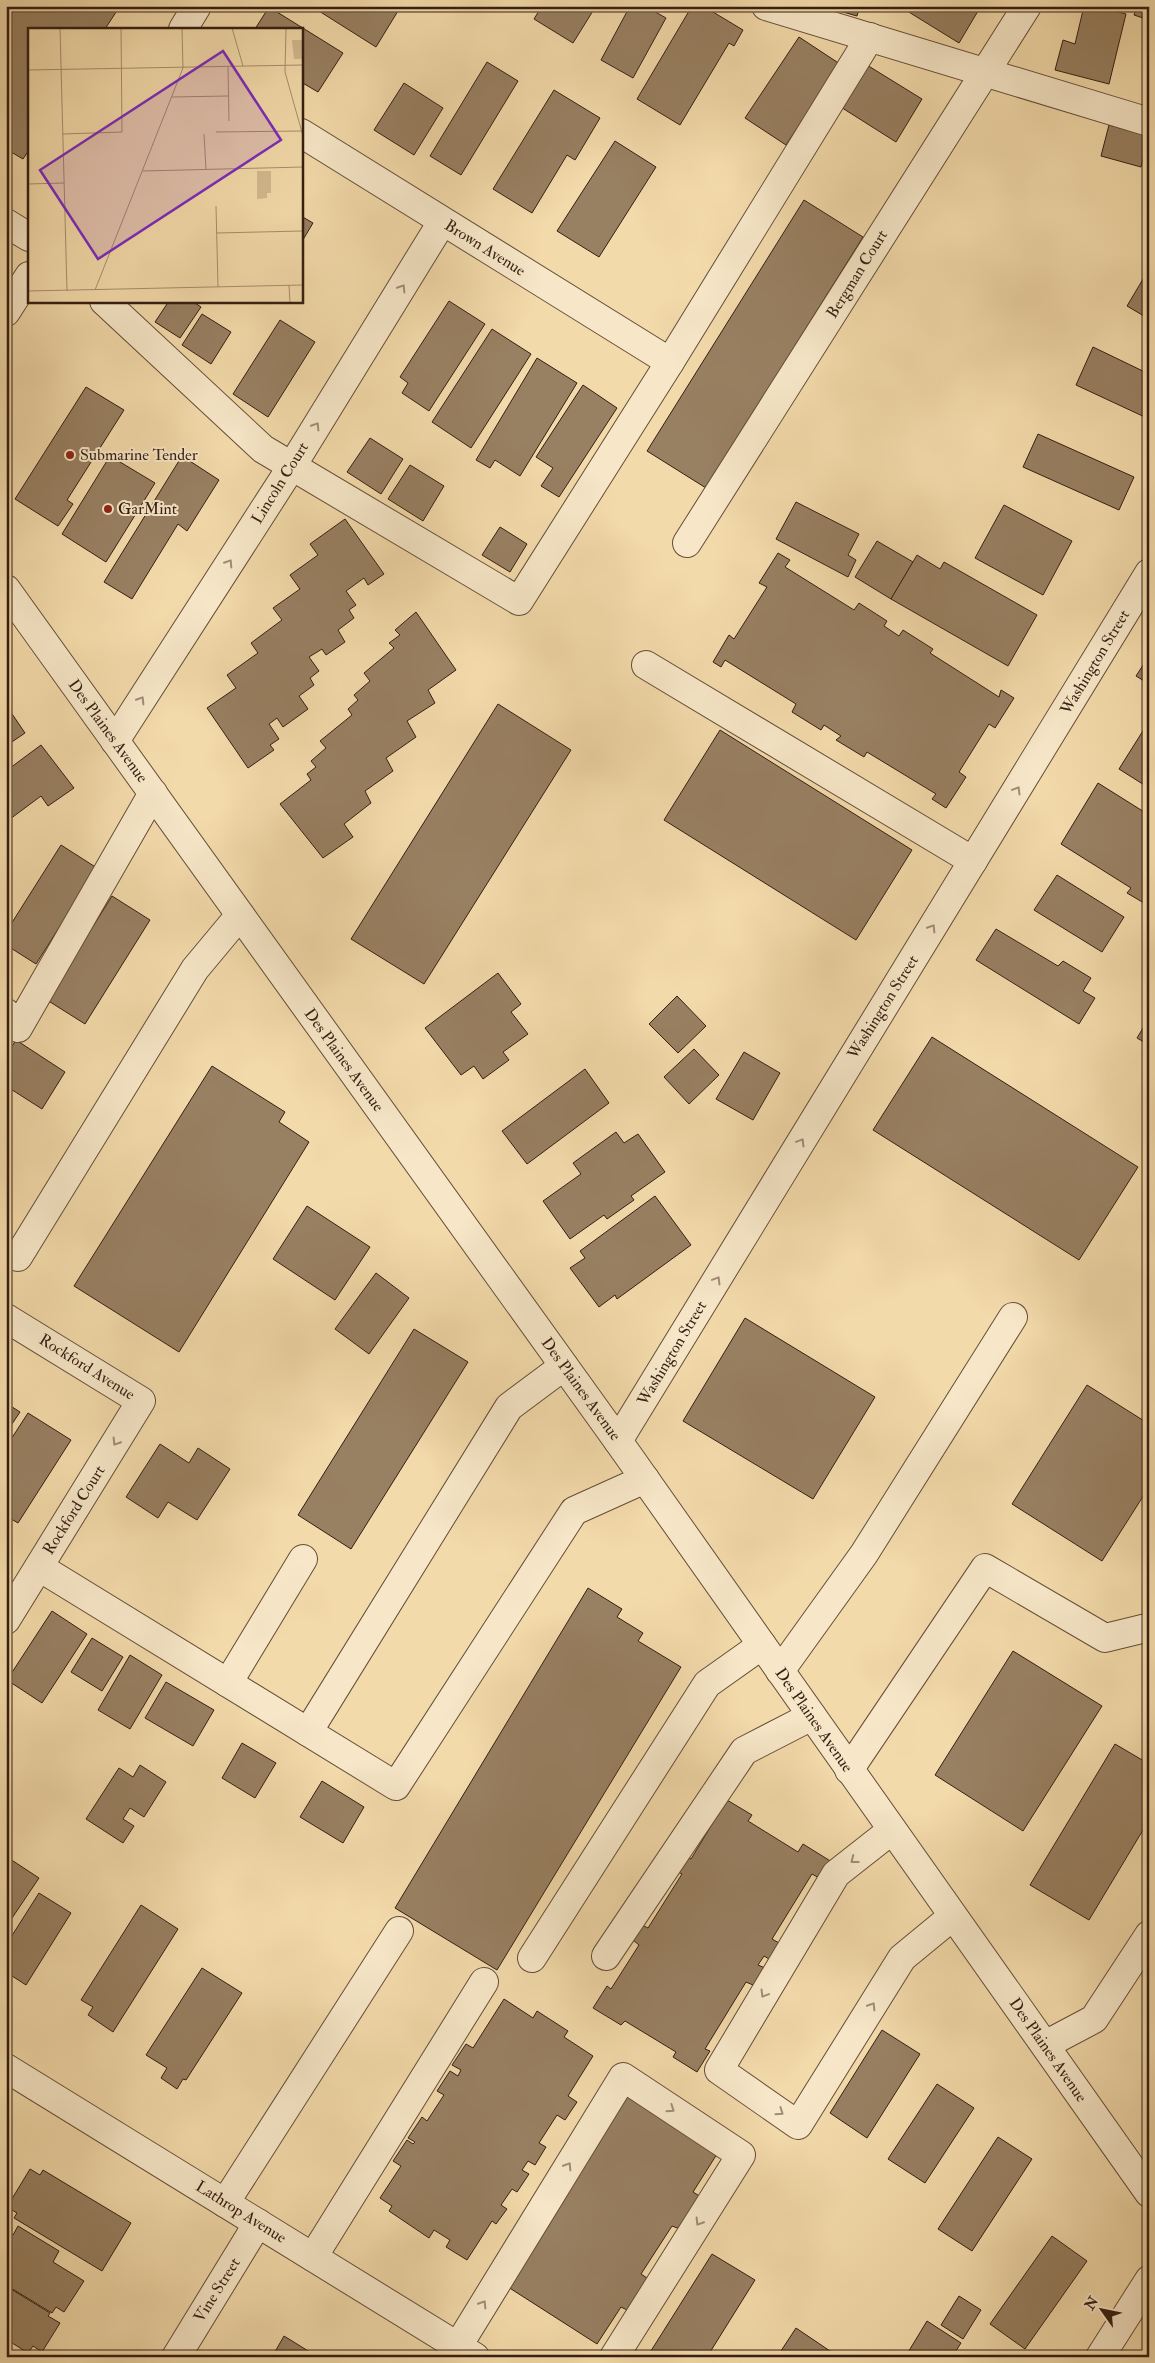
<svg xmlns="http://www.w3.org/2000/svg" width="1155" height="2363" font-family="'IM FELL Double Pica',serif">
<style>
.building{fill:#988062;stroke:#351e13}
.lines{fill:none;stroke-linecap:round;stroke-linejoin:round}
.minor-casing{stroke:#644d39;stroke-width:30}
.minor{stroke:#f7e7c8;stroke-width:28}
.oneway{stroke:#a08d77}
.poi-dot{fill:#8f2418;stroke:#f7e7c8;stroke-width:2}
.labels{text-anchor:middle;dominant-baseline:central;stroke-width:4;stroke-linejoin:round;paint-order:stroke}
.street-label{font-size:16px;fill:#351e13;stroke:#f7e7c8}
.poi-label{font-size:16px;fill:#351e13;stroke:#f7e7c8;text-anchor:start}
.inset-road{fill:none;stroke:#a78f6e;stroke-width:1}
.view{fill:#7b2cbf;fill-opacity:0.15;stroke:#7b2cbf;stroke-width:2.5}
.inset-edge{fill:none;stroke:#351e13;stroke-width:2.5}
</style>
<rect width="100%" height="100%" fill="#f3daaa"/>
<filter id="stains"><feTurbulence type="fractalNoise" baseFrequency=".004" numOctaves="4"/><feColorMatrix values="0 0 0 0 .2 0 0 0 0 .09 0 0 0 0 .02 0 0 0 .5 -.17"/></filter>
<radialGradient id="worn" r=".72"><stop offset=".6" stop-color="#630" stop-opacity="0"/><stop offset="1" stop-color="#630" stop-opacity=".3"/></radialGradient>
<g class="building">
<polygon points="16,6 120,6 105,29 29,29 29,150 23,159 6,149 6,22"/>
<polygon points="311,6 401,6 376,47"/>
<polygon points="542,6 596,6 573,43 534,19"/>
<polygon points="630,6 645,6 666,18 633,78 601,60"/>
<polygon points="692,6 703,6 743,30 734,46 729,43 680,125 637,99"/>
<polygon points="822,6 860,6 857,16"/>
<polygon points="899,6 981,6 959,43"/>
<polygon points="1084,6 1095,6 1126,14 1109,84 1055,70 1063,40 1075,44"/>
<polygon points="1137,6 1149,6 1149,20 1134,15"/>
<polygon points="269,7 343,53 318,92 301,82 301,29 255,29"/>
<polygon points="799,37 840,64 786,145 745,118"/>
<polygon points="487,62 518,81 461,175 430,156"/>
<polygon points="862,62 922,99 896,142 836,104"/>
<polygon points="404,83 443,108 414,155 374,130"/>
<polygon points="554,90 600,118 575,160 567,155 532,213 493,189"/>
<polygon points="1109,125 1149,136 1141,167 1101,156"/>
<polygon points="615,141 656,167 599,257 557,231"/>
<polygon points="804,200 863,237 706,488 647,451"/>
<polygon points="301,216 313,223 301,243"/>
<polygon points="1149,269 1149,319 1127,306"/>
<polygon points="169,301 192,301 201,307 180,338 155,322"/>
<polygon points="449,301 485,324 429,411 402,393 408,383 400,377"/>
<polygon points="202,314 231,332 211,364 182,345"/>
<polygon points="280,320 315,342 268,417 233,394"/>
<polygon points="492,329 531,354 471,448 432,422"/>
<polygon points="1093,347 1149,374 1149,419 1076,385"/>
<polygon points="537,358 577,383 520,476 495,460 490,468 476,460"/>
<polygon points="583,385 617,408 559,497 541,486 553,468 536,457"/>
<polygon points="86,387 124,410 67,500 73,504 58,526 15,499"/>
<polygon points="1038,434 1134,477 1119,510 1023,467"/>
<polygon points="370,438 403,459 381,494 347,472"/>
<polygon points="110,456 155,483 106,562 62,534"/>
<polygon points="182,456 219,480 187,531 178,524 132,599 104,582"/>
<polygon points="410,465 444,486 423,521 388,499"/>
<polygon points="796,502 859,534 848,555 856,560 848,577 776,539"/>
<polygon points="1004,505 1072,541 1043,595 975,558"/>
<polygon points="345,519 384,574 368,585 364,578 346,591 356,605 349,610 354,618 338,630 345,642 326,655 322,649 309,657 319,671 310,678 314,685 299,696 308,709 283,727 277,718 269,724 279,739 270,745 274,750 248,768 207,708 236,688 227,675 258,653 251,643 282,620 273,608 300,589 290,575 318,555 310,544"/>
<polygon points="500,527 527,544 510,572 482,555"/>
<polygon points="877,541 913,562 891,599 855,577"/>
<polygon points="778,553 790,560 785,567 854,610 859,603 887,621 884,626 899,636 903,630 933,649 930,653 999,697 1001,690 1014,698 995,728 989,724 959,772 966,777 946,808 932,799 936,794 867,752 864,757 836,740 841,736 824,725 821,730 792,712 796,704 725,660 721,667 713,662 729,635 734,639 767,587 759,583"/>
<polygon points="917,555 940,569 944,562 1037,615 1008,666 891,599"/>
<polygon points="416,612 456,670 428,690 435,703 407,721 416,737 386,758 393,771 365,791 371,803 344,824 353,837 323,858 280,804 311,780 307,774 316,767 311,761 326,748 320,741 352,715 348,709 358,700 354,695 370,681 364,673 394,648 389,643 400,635 395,630"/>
<polygon points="1149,656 1149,684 1136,676"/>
<polygon points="498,704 571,750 424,984 351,939"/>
<polygon points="6,705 25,733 6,746"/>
<polygon points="1146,726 1149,727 1149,788 1119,769"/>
<polygon points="720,730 912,850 856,940 664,820"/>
<polygon points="41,745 74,788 48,806 41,796 6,822 6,771"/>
<polygon points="1098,783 1149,815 1149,906 1127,893 1131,888 1061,844"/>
<polygon points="61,845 97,868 36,964 6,945 6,932"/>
<polygon points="1057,875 1124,917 1102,952 1034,910"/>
<polygon points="112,896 150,920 85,1024 47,1000"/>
<polygon points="996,929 1058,966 1063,961 1091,978 1083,991 1095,998 1079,1024 976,960"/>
<polygon points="498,973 521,1004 511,1012 528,1034 503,1052 509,1060 483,1079 474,1066 461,1075 425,1028"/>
<polygon points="677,996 706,1026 678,1053 649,1024"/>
<polygon points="1149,1018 1149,1045 1137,1038"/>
<polygon points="932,1037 1138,1167 1079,1260 873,1130"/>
<polygon points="16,1040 65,1072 42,1109 6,1086 6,1056"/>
<polygon points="694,1049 719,1075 689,1104 664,1077"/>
<polygon points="744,1052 780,1073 753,1120 716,1099"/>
<polygon points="212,1066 285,1112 279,1122 309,1142 179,1352 74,1286"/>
<polygon points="585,1069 609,1103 527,1164 502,1131"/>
<polygon points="616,1132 624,1143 638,1134 665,1172 631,1196 634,1200 607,1219 604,1215 570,1239 543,1201 581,1174 573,1163"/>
<polygon points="655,1196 691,1245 617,1299 615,1295 599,1307 570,1268 585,1258 580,1251"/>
<polygon points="307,1206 370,1247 335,1300 273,1259"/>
<polygon points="376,1273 409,1298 369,1354 335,1329"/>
<polygon points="745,1318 875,1397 813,1499 683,1421"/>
<polygon points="414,1329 468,1362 351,1549 298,1515"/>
<polygon points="1087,1385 1149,1424 1149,1487 1102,1561 1012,1504"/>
<polygon points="6,1403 20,1412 6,1433"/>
<polygon points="28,1413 71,1440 18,1523 6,1516 6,1447"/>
<polygon points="160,1444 189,1463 198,1448 230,1469 197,1520 168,1502 158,1518 126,1497"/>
<polygon points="588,1588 622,1609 617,1617 643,1633 638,1641 681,1667 497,1970 395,1908"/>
<polygon points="52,1611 87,1634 42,1703 7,1680"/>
<polygon points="92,1638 123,1657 102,1691 71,1672"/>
<polygon points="1013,1651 1102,1706 1023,1831 935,1775"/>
<polygon points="130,1655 162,1675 130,1729 98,1710"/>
<polygon points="166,1682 214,1710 193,1746 145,1718"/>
<polygon points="242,1743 276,1763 255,1798 222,1778"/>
<polygon points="1115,1744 1149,1764 1149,1820 1089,1920 1030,1885"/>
<polygon points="140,1765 166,1782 144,1817 130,1808 123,1819 134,1826 123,1843 86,1819 119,1768 133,1777"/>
<polygon points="322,1781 364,1807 343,1843 300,1817"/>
<polygon points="722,1797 752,1815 748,1821 798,1852 803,1844 832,1862 821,1879 812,1874 772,1939 779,1943 769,1959 764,1956 758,1965 765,1968 753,1985 746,1982 705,2049 710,2051 697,2072 673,2057 676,2052 625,2021 621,2025 593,2008 607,1986 611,1989 639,1945 633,1940 642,1925 648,1928 682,1874 676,1871 686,1856 691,1859 717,1816 712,1812"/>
<polygon points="7,1857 39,1878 6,1927 6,1858"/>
<polygon points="39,1893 71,1913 26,1985 6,1972 6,1945"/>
<polygon points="141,1905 178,1929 113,2032 88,2015 93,2007 81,2000"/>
<polygon points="202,1968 242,1993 186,2080 183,2079 177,2089 161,2078 167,2068 146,2055"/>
<polygon points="504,1999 533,2018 537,2011 568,2031 564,2037 593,2056 568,2096 577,2102 565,2120 557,2115 539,2143 546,2147 535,2165 528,2161 522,2170 529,2174 517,2192 512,2189 501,2205 507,2209 496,2224 492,2221 467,2260 446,2247 450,2240 434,2230 429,2238 389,2211 392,2206 380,2198 401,2166 393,2161 407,2140 413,2144 415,2142 408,2138 422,2117 427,2121 444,2095 437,2091 450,2071 458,2076 461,2070 452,2065 466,2044 473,2048"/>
<polygon points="882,2030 920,2054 867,2138 830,2113"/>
<polygon points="937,2084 974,2108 925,2183 888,2159"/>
<polygon points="627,2096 717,2154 693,2192 701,2197 680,2229 672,2226 641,2274 647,2278 627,2310 621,2307 597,2344 508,2287"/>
<polygon points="998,2137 1032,2159 972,2251 938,2229"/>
<polygon points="30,2169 40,2175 43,2170 131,2223 102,2271 14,2218 17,2213 7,2207"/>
<polygon points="18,2226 59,2251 53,2262 84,2281 64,2312 56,2307 52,2313 6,2285 6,2231 13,2235"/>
<polygon points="1052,2236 1087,2261 1025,2349 990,2324"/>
<polygon points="712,2254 755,2280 707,2357 653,2357 649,2354"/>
<polygon points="6,2286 50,2313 48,2316 60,2323 42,2352 33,2346 28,2353 9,2341 6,2345"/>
<polygon points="959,2296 981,2310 963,2339 941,2325"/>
<polygon points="927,2321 961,2343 952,2357 911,2357 907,2354"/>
<polygon points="796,2328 833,2353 831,2357 777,2357"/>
<polygon points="284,2336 318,2357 272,2357"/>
</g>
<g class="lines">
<g class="minor-casing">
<g id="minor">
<polyline points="766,6 1149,122"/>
<polyline points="183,29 197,6"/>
<polyline points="301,133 670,362"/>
<polyline points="6,223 29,237"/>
<polyline points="104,301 263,449 519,601 670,362 870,37"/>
<polyline points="6,312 29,276"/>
<polyline points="687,543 1027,6"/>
<polyline points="6,589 618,1441 1149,2193"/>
<polyline points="646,665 973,861"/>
<polyline points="115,741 292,466 442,222"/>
<polyline points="6,1013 18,1028 153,793"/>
<polyline points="18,1257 195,969 240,915"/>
<polyline points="6,1318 141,1401 6,1620"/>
<polyline points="618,1441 1149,573"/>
<polyline points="39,1567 396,1786 574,1511 645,1479"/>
<polyline points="780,1671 864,1554 1013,1317"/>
<polyline points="228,1683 303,1559"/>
<polyline points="308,1732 509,1407 564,1366"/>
<polyline points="849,1770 985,1568 1105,1638 1146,1628 1149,1630"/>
<polyline points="892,1830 836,1874 719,2070 798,2125 902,1958 953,1916"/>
<polyline points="606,1956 744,1751 812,1716"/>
<polyline points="532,1958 707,1684 762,1645"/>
<polyline points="1045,2045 1094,2019 1149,1935"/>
<polyline points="6,2068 475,2357"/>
<polyline points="225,2203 399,1931"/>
<polyline points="313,2257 484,1982"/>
<polyline points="458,2346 623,2077 741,2155 614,2357"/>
<polyline points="176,2357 258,2223"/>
<polyline points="1100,2357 1149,2280"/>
</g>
</g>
<use href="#minor" class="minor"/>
</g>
<defs><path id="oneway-chevron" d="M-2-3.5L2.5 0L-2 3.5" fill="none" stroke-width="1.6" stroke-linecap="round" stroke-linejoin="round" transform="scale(1.25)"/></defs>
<g class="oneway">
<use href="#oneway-chevron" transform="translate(402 288) rotate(-58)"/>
<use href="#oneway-chevron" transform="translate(316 426) rotate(-58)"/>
<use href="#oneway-chevron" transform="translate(229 563) rotate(-57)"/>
<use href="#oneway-chevron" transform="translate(141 700) rotate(-58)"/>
<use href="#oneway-chevron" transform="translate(1017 790) rotate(-59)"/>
<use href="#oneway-chevron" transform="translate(932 928) rotate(-58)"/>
<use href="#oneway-chevron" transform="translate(801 1142) rotate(-59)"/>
<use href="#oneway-chevron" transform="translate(717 1280) rotate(-59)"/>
<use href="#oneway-chevron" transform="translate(116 1442) rotate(122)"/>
<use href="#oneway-chevron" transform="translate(854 1860) rotate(142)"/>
<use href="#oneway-chevron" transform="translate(764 1994) rotate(121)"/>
<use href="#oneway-chevron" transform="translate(872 2006) rotate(-58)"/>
<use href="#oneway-chevron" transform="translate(671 2109) rotate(34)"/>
<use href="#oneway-chevron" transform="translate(780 2112) rotate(35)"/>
<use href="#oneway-chevron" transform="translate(568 2166) rotate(-58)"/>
<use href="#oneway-chevron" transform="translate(699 2222) rotate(122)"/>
<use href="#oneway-chevron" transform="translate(483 2304) rotate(-58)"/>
</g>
<g class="poi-dot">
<circle cx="70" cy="455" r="5"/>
<circle cx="108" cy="509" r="5"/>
</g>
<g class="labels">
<g class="street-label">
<text transform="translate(485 248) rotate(32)">Brown Avenue</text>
<text transform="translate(857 274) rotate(-58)">Bergman Court</text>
<text transform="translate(280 483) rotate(-58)">Lincoln Court</text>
<text transform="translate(1095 662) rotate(-59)">Washington Street</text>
<text transform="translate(108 731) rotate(54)">Des Plaines Avenue</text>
<text transform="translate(883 1007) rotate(-58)">Washington Street</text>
<text transform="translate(344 1060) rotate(54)">Des Plaines Avenue</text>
<text transform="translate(672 1353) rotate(-59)">Washington Street</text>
<text transform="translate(87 1367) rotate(32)">Rockford Avenue</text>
<text transform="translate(581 1389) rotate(54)">Des Plaines Avenue</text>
<text transform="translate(74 1510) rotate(-58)">Rockford Court</text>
<text transform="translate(814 1720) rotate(55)">Des Plaines Avenue</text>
<text transform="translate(1048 2050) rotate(55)">Des Plaines Avenue</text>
<text transform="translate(241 2212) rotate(32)">Lathrop Avenue</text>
<text transform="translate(217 2290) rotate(-58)">Vine Street</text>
</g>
<g class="poi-label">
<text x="80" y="455">Submarine Tender</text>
<text x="118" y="509">GarMint</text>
</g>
</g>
<g transform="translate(28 28)">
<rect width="275" height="275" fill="#f3daaa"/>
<path d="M 275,12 L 275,31 L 266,31 L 264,12 ZM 229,143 L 243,143 L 243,165 L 239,165 L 239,170 L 229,171 Z" fill="#d3ba90"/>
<path class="inset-road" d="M 32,0 L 39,263M 204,0 L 215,38M 258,0 L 257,44 L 275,108M 200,39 L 201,93M 0,42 L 275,37M 144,69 L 200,68M 188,104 L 274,103M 35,106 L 94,104 L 93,0M 176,106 L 178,142M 115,143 L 275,139M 0,156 L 36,155M 188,178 L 190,259M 188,205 L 275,203M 261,257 L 262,275M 67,262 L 155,40 L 154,0M 0,263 L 275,257"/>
<path class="view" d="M 195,23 L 253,112 L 70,231 L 12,142 Z"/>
<rect width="275" height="275" class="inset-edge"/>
</g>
<rect width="1155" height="2363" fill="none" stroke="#f3daaa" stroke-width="25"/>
<rect x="8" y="8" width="1140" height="2348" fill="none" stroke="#351e13" stroke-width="2.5"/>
<rect x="12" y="12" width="1130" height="2338" fill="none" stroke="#351e13"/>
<g transform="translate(1102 2310) rotate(303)" stroke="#f7e7c8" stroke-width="4" paint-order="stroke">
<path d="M0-4L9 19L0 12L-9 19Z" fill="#351e13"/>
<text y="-8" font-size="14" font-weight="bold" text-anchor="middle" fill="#351e13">N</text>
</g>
<rect width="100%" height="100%" filter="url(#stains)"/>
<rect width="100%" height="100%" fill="url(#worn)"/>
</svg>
